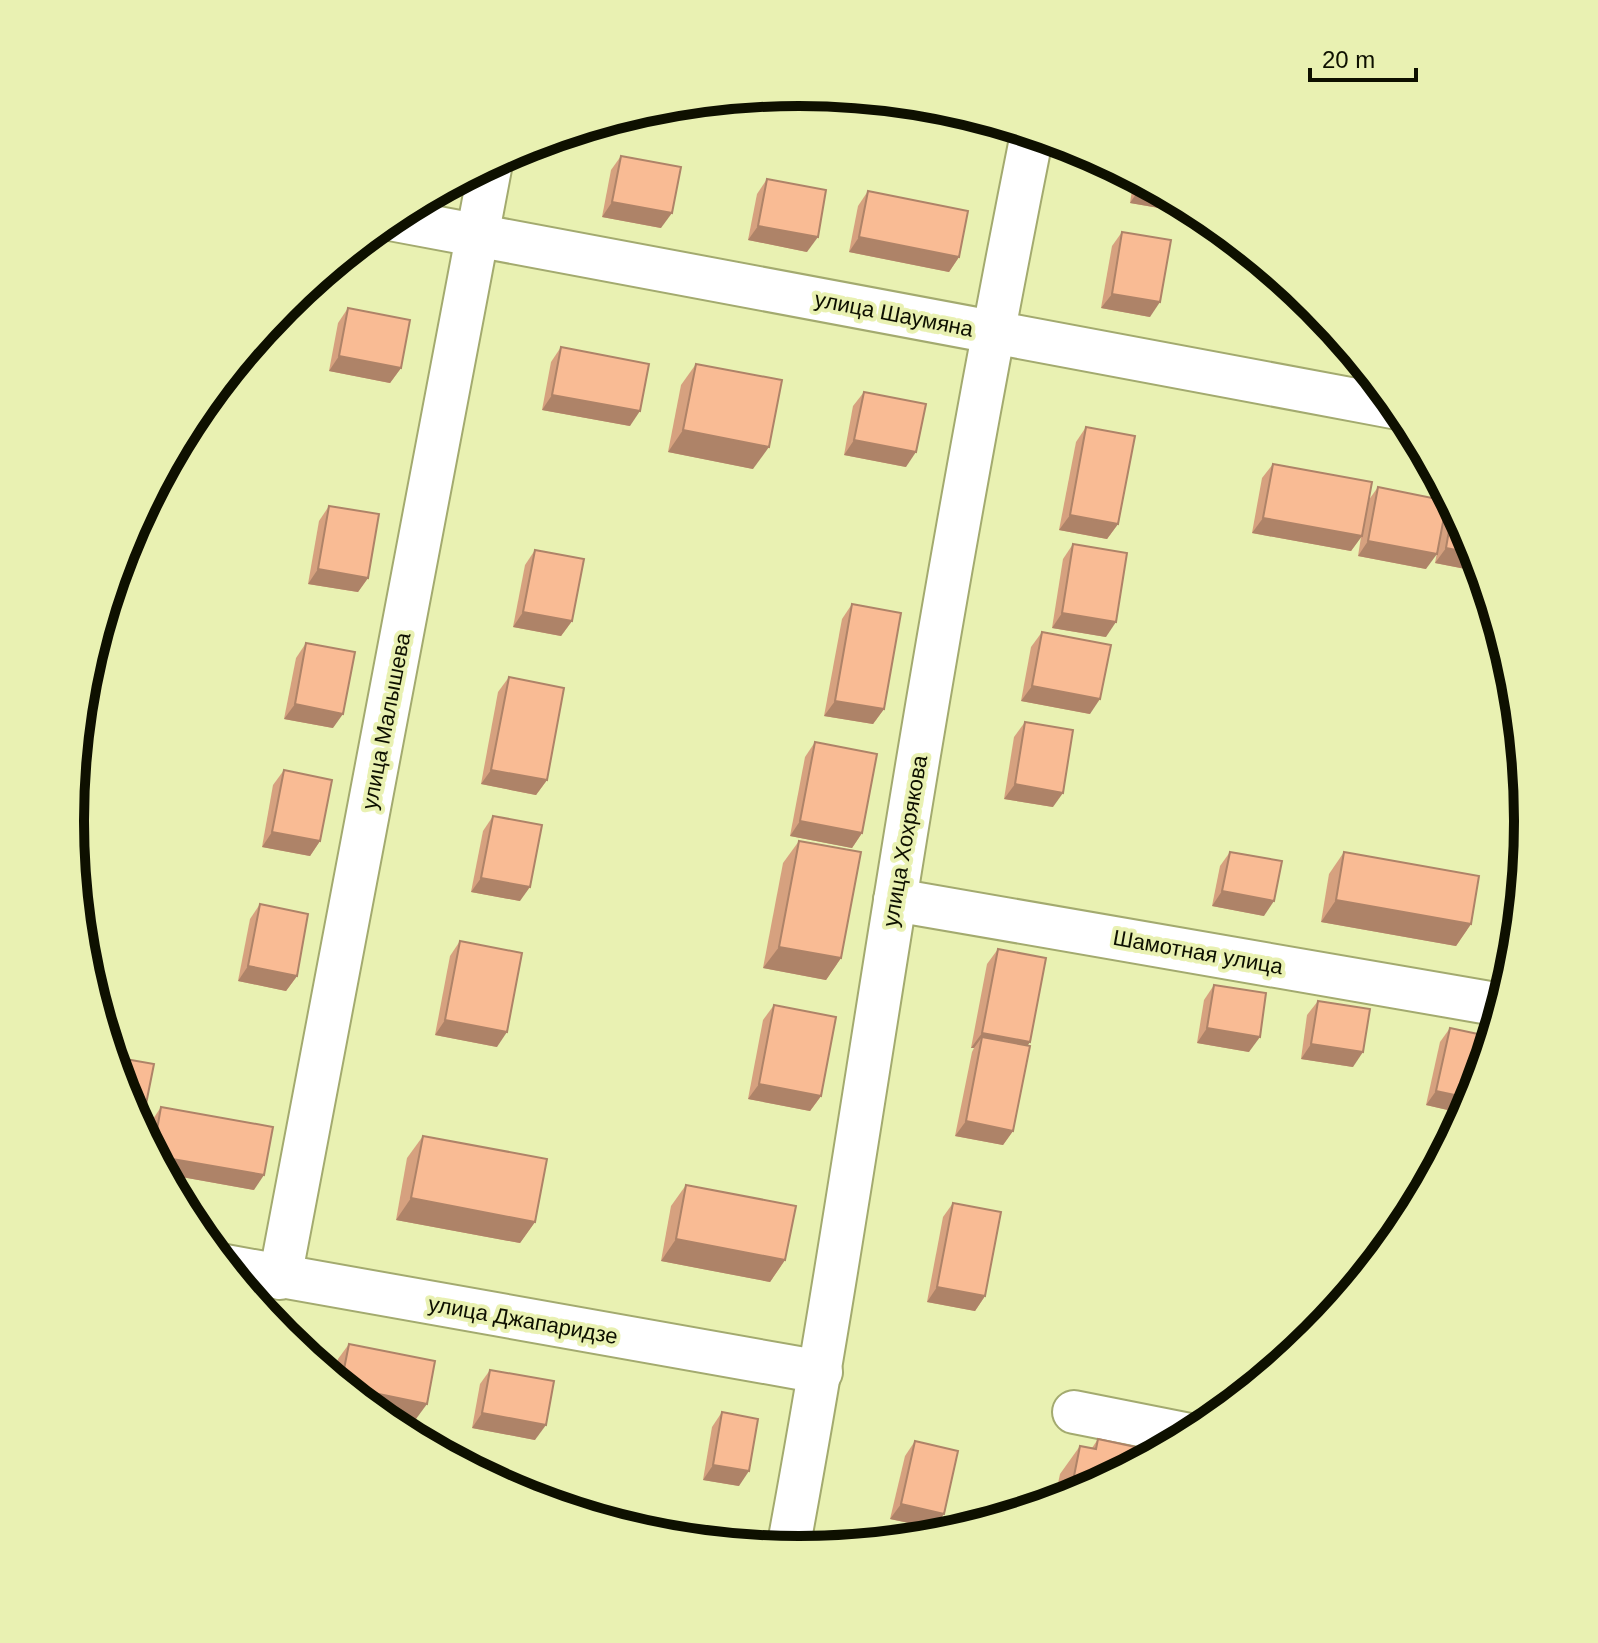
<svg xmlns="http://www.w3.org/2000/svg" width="1598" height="1643" font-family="Arial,sans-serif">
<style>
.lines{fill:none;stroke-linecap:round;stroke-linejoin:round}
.minor-casing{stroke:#a3aa6f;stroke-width:46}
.minor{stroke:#fff;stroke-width:42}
.wall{fill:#d6a17f}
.shaded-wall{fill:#ae8368}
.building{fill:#f9bb94;stroke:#ae8368;stroke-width:2}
.labels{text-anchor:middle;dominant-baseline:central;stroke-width:8;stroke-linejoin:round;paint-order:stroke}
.street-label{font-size:22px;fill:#0e1000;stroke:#e9f1b2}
.rim{fill:none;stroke:#0e1000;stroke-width:10}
</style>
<rect width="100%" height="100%" fill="#e9f1b2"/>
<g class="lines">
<g class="minor-casing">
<g id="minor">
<polyline points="390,219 1398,408"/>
<polyline points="895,900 1501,1005"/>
<polyline points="225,1266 821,1372"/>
<polyline points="280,1278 491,163"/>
<polyline points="1074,1412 1190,1435"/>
<path d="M 788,1549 C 828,1334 860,1118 895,901 C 936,645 981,389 1032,134"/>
</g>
</g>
<use href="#minor" class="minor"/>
</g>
<g class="wall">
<polygon points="621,156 661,228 602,217 611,170"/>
<polygon points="1134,178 1192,209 1188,213 1130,203"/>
<polygon points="767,179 807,252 748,240 757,194"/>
<polygon points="868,191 959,257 949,272 849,252 858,206"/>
<polygon points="1122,232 1150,317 1101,308 1112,246"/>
<polygon points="348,308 401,368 390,383 329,371 338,323"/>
<polygon points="1346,345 1366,369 1343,364"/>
<polygon points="561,347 630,426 542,410 551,362"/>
<polygon points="696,364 753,469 668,452 681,385"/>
<polygon points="864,392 906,467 844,455 853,406"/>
<polygon points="1086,427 1118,524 1107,539 1059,530 1076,442"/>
<polygon points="1273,464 1368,501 1378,487 1426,569 1358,556 1361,537 1351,551 1252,533 1262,478"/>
<polygon points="1451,502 1473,543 1481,572 1435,563 1445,509"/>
<polygon points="329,506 368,578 358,592 308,584 319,521"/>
<polygon points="1073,544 1106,637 1052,628 1063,559"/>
<polygon points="535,550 572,621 561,636 513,627 525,565"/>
<polygon points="852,604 884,709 873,724 824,716 842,619"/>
<polygon points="1042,632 1090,714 1021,701 1031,647"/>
<polygon points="306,643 333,728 284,719 296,658"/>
<polygon points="509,677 547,780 536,795 481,784 498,692"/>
<polygon points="1025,722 1053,807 1004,799 1014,737"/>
<polygon points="815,742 862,833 852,848 790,836 805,757"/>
<polygon points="284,770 320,841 310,856 262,847 273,785"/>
<polygon points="493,816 520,901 471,892 483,831"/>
<polygon points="799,841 841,958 826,980 763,968 783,863"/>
<polygon points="1230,852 1264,916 1212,906 1220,866"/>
<polygon points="1344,852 1471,924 1456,946 1321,922 1329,874"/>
<polygon points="260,904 297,976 286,991 238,981 250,919"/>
<polygon points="460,941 497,1047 435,1035 450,956"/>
<polygon points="998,949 1030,1042 1027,1046 1013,1131 1003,1145 955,1136 972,1052 974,1048 971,1048 987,964"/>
<polygon points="1214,985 1249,1052 1197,1043 1204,1000"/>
<polygon points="1318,1001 1353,1067 1301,1059 1307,1015"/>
<polygon points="774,1005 821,1096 810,1111 748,1099 763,1020"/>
<polygon points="1450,1028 1472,1101 1465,1114 1426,1105 1440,1042"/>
<polygon points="161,1107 254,1190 165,1174 147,1141 151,1122"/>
<polygon points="423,1136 535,1222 520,1243 396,1220 407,1158"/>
<polygon points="686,1185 785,1260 770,1282 661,1261 671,1206"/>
<polygon points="953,1203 985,1296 975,1311 927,1302 943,1217"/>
<polygon points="349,1344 416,1419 373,1410 334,1379 338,1359"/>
<polygon points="490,1370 535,1440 472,1428 480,1384"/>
<polygon points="722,1412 739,1486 703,1480 712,1427"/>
<polygon points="1098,1439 1159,1452 1078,1495 1054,1502 1060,1474 1080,1446 1092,1448"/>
<polygon points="915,1441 944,1514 933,1528 890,1519 905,1456"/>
</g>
<g class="shaded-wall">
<polygon points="1140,188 1159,191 1192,209 1188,213 1130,203"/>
<polygon points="612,202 672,213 661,228 602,217"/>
<polygon points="758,226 818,237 807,252 748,240"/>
<polygon points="859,237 959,257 949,272 849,252"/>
<polygon points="1112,294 1160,302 1150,317 1101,308"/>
<polygon points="1352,352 1366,369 1343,364"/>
<polygon points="339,356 401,368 390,383 329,371"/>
<polygon points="552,395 640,411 630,426 542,410"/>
<polygon points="683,430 769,447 753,469 668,452"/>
<polygon points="854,440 916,452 906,467 844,455"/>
<polygon points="1070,515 1118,524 1107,539 1059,530"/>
<polygon points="1263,518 1362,536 1351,551 1252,533"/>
<polygon points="1368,541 1437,554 1426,569 1358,556"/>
<polygon points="1446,548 1476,554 1481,572 1435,563"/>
<polygon points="318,569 368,578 358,592 308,584"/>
<polygon points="523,612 572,621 561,636 513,627"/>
<polygon points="1062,613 1116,622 1106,637 1052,628"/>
<polygon points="1032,686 1100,699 1090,714 1021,701"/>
<polygon points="835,701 884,709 873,724 824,716"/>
<polygon points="295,704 343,714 333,728 284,719"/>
<polygon points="491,770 547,780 536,795 481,784"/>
<polygon points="1015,784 1063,793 1053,807 1004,799"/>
<polygon points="800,821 862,833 852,848 790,836"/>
<polygon points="272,832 320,841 310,856 262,847"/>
<polygon points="481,878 530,887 520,901 471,892"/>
<polygon points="1222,891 1274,901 1264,916 1212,906"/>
<polygon points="1336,900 1471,924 1456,946 1321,922"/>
<polygon points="779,947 841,958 826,980 763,968"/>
<polygon points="248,966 297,976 286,991 238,981"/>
<polygon points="445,1020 507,1032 497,1047 435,1035"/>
<polygon points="1207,1028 1260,1037 1249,1052 1197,1043"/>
<polygon points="982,1033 1030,1042 1019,1057 982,1037 974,1048 971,1048"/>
<polygon points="1311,1044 1363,1052 1353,1067 1301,1059"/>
<polygon points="759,1084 821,1096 810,1111 748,1099"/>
<polygon points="1436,1091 1473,1099 1465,1114 1426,1105"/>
<polygon points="966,1121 1013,1131 1003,1145 955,1136"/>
<polygon points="155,1156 264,1175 254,1190 165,1174"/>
<polygon points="411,1198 535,1222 520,1243 396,1220"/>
<polygon points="676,1239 785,1260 770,1282 661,1261"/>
<polygon points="937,1287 985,1296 975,1311 927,1302"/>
<polygon points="345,1387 427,1404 416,1419 373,1410"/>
<polygon points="482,1413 546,1425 535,1440 472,1428"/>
<polygon points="713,1465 749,1471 739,1486 703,1480"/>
<polygon points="1074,1476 1090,1479 1079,1494 1056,1502"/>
<polygon points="901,1504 944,1514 933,1528 890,1519"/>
</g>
<g class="building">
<polygon points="621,156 681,167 672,213 612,202"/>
<polygon points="767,179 826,190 818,237 758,226"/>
<polygon points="1141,182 1159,191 1140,188"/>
<polygon points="868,191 968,211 959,257 859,237"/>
<polygon points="1122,232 1171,240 1160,302 1112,294"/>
<polygon points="348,308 410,320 401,368 339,356"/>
<polygon points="561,347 649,364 640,411 552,395"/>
<polygon points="696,364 782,380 769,447 683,430"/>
<polygon points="864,392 926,404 916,452 854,440"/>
<polygon points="1086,427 1135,436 1118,524 1070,515"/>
<polygon points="1273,464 1372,482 1362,536 1263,518"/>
<polygon points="1378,487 1447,501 1437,554 1368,541"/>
<polygon points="329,506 379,514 368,578 318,569"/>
<polygon points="1453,507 1473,543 1476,554 1446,548"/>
<polygon points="1073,544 1127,553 1116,622 1062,613"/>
<polygon points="535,550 584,559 572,621 523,612"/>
<polygon points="852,604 901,613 884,709 835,701"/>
<polygon points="1042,632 1111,645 1100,699 1032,686"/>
<polygon points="306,643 355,652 343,714 295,704"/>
<polygon points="509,677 564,688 547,780 491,770"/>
<polygon points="1025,722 1073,730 1063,793 1015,784"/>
<polygon points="815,742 877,754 862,833 800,821"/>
<polygon points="284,770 332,780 320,841 272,832"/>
<polygon points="493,816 542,825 530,887 481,878"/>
<polygon points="799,841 861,852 841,958 779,947"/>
<polygon points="1230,852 1282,861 1274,901 1222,891"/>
<polygon points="1344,852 1479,876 1471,924 1336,900"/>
<polygon points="260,904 308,914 297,976 248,966"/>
<polygon points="460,941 522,953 507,1032 445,1020"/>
<polygon points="998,949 1046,958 1030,1042 982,1033"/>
<polygon points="1214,985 1266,993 1260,1037 1207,1028"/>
<polygon points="1318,1001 1370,1009 1363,1052 1311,1044"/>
<polygon points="774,1005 836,1017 821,1096 759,1084"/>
<polygon points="1450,1028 1492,1037 1473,1099 1436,1091"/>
<polygon points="982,1037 1030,1046 1013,1131 966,1121"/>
<polygon points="114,1057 154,1064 141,1129 125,1100 113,1060"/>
<polygon points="161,1107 273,1127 264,1175 155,1156 153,1152"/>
<polygon points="423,1136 547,1159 535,1222 411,1198"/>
<polygon points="686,1185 796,1206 785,1260 676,1239"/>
<polygon points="953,1203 1001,1212 985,1296 937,1287"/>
<polygon points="349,1344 435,1361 427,1404 345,1387 341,1384"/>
<polygon points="490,1370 554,1381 546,1425 482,1413"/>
<polygon points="722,1412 758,1419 749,1471 713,1465"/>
<polygon points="1098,1439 1159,1452 1088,1490 1090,1479 1074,1476 1080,1446 1096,1449"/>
<polygon points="915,1441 958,1451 944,1514 901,1504"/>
</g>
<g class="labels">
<g class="street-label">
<text transform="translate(894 314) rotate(11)">улица Шаумяна</text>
<text transform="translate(386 721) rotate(-79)">улица Малышева</text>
<text transform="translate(905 841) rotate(-80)">улица Хохрякова</text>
<text transform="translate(1198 952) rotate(10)">Шамотная улица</text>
<text transform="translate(523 1320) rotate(10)">улица Джапаридзе</text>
</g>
</g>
<path d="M0 0H1598V1643H0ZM84 821a715 715 0 1 1 1430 0a715 715 0 1 1-1430 0Z" fill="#e9f1b2" fill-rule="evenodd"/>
<path class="rim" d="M84 821a715 715 0 1 1 1430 0a715 715 0 1 1-1430 0Z"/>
<path d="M1310 68v12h106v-12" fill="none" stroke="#0e1000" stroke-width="4"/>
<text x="1322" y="68" font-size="24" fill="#0e1000" stroke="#e9f1b2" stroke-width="6" paint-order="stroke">20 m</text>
</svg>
